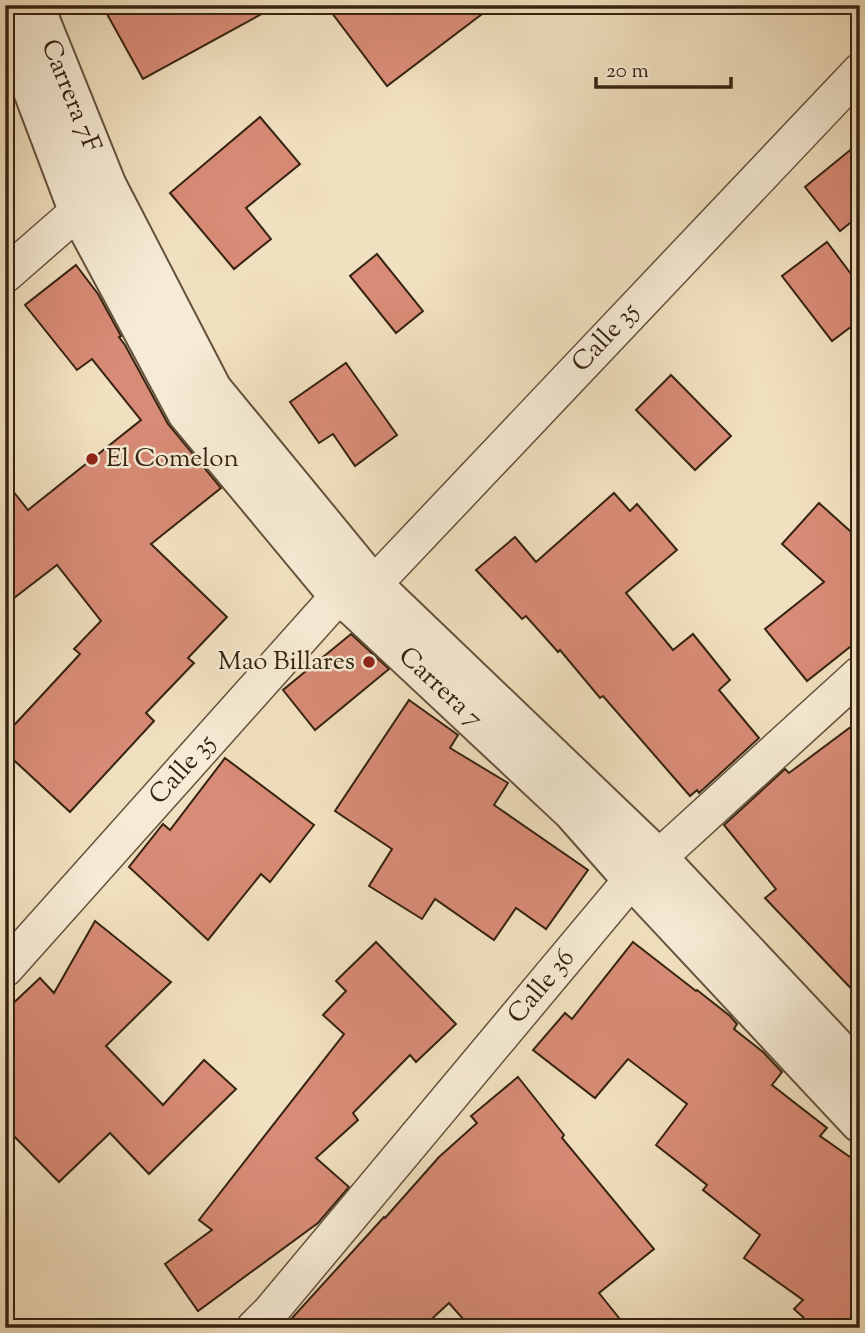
<svg xmlns="http://www.w3.org/2000/svg" width="865" height="1333" font-family="'Sorts Mill Goudy',serif">
<style>
.building{fill:#d88b76;stroke:#362311;stroke-width:2}
.lines{fill:none;stroke-linecap:round;stroke-linejoin:round}
.minor-casing{stroke:#65523c;stroke-width:38}
.tertiary-casing{stroke:#65523c;stroke-width:42}
.minor{stroke:#f6ebd5;stroke-width:35}
.tertiary{stroke:#f6ebd5;stroke-width:38}
.poi-dot{fill:#8f2418;stroke:#f6ebd5;stroke-width:2.5}
.labels{text-anchor:middle;dominant-baseline:central;stroke-width:5;stroke-linejoin:round;paint-order:stroke}
.street-label{font-size:26px;fill:#362311;stroke:#f6ebd5}
.poi-label{font-size:26px;fill:#362311;stroke:#f6ebd5;text-anchor:start}
</style>
<rect width="100%" height="100%" fill="#f1e0bf"/>
<filter id="stains"><feTurbulence type="fractalNoise" baseFrequency=".00286" numOctaves="4"/><feColorMatrix values="0 0 0 0 .2 0 0 0 0 .09 0 0 0 0 .02 0 0 0 .5 -.17"/></filter>
<radialGradient id="worn" r=".72"><stop offset=".6" stop-color="#630" stop-opacity="0"/><stop offset="1" stop-color="#630" stop-opacity=".3"/></radialGradient>
<g class="building">
<polygon points="102,5 278,5 143,79"/>
<polygon points="326,5 494,5 387,86"/>
<polygon points="260,117 300,164 246,208 271,239 234,269 170,193"/>
<polygon points="860,142 860,215 840,231 805,187"/>
<polygon points="827,242 860,286 860,320 832,341 782,276"/>
<polygon points="377,254 423,311 396,333 350,276"/>
<polygon points="76,265 98,294 121,336 119,337 125,345 168,424 221,488 151,544 227,617 188,658 194,663 146,713 154,721 70,812 5,752 5,735 80,654 74,649 101,621 57,565 5,605 5,481 28,510 141,420 92,359 77,370 25,305"/>
<polygon points="346,363 397,435 355,466 333,434 319,443 290,402"/>
<polygon points="671,375 731,436 695,470 636,410"/>
<polygon points="614,493 630,511 637,504 677,550 626,593 673,650 693,634 730,680 719,690 759,738 699,793 697,790 690,796 603,696 600,698 560,650 558,652 526,616 522,619 476,570 515,537 536,562"/>
<polygon points="819,503 860,540 860,639 807,681 765,629 824,582 782,544"/>
<polygon points="351,634 389,669 315,730 283,690"/>
<polygon points="409,700 458,735 450,748 508,783 494,805 588,870 546,929 516,908 494,940 435,899 422,919 369,886 392,849 335,811"/>
<polygon points="860,720 860,998 765,898 776,889 724,825 785,769 789,773"/>
<polygon points="225,758 314,825 270,882 261,874 208,940 129,867 163,824 170,830"/>
<polygon points="95,921 171,982 106,1046 163,1105 204,1060 236,1089 149,1174 110,1133 59,1182 5,1127 5,1011 40,978 54,993"/>
<polygon points="376,942 456,1024 416,1062 410,1055 353,1113 358,1120 316,1158 349,1187 318,1223 198,1311 165,1264 212,1230 199,1220 344,1034 323,1015 346,991 336,981"/>
<polygon points="633,942 696,991 697,990 730,1016 737,1024 734,1029 763,1052 782,1072 772,1085 827,1128 820,1136 860,1164 860,1328 815,1328 794,1309 803,1300 744,1258 760,1235 703,1190 707,1185 656,1145 687,1104 628,1059 595,1098 533,1050 565,1013 572,1019"/>
<polygon points="518,1077 564,1135 562,1138 654,1249 599,1293 627,1328 471,1328 449,1303 422,1328 283,1328 384,1217 385,1218 439,1157 477,1123 471,1116"/>
</g>
<g class="lines">
<g class="minor-casing">
<g id="minor">
<polyline points="5,275 100,192"/>
<polyline points="355,608 373,585 860,71"/>
<polyline points="5,969 357,575"/>
<polyline points="254,1328 271,1311 632,879 658,858 860,674"/>
</g>
</g>
<g class="tertiary-casing">
<g id="tertiary">
<polyline points="34,5 107,186 212,389 373,585 658,858 860,1073"/>
<polyline points="5,17 78,210 187,413 339,596 355,608 572,811 632,879 860,1123"/>
</g>
</g>
<use href="#minor" class="minor"/>
<use href="#tertiary" class="tertiary"/>
</g>
<g class="poi-dot">
<circle cx="92" cy="459" r="7"/>
<circle cx="369" cy="662" r="7"/>
</g>
<g class="labels">
<g class="street-label">
<text transform="translate(70 96) rotate(68)">Carrera 7F</text>
<text transform="translate(606 338) rotate(-47)">Calle 35</text>
<text transform="translate(440 688) rotate(43)">Carrera 7</text>
<text transform="translate(183 770) rotate(-48)">Calle 35</text>
<text transform="translate(542 987) rotate(-50)">Calle 36</text>
</g>
<g class="poi-label">
<text x="106" y="459">El Comelon</text>
<text x="355" y="662" text-anchor="end">Mao Billares</text>
</g>
</g>
<rect width="865" height="1333" fill="none" stroke="#f1e0bf" stroke-width="28"/>
<rect x="7" y="7" width="851" height="1319" fill="none" stroke="#362311" stroke-width="3.5"/>
<rect x="14" y="14" width="837" height="1305" fill="none" stroke="#362311" stroke-width="2"/>
<path d="M596 77v10h135v-10" fill="none" stroke="#362311" stroke-width="3.5"/>
<text x="606" y="77" font-size="21" fill="#362311" stroke="#f6ebd5" stroke-width="5" paint-order="stroke">20 m</text>
<rect width="100%" height="100%" filter="url(#stains)"/>
<rect width="100%" height="100%" fill="url(#worn)"/>
</svg>
